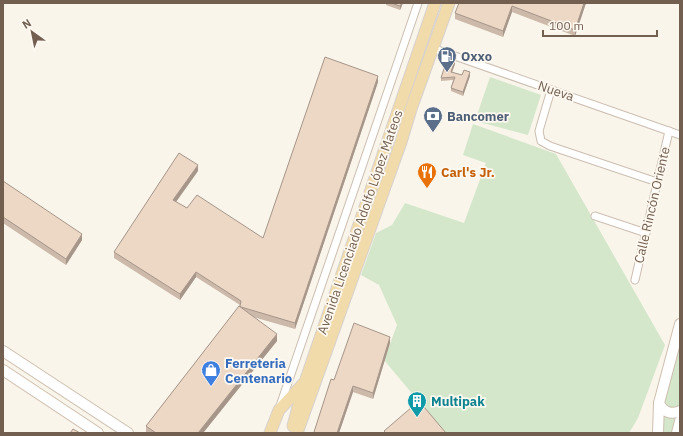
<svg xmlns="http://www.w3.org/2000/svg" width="683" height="436" font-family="'IBM Plex Sans',sans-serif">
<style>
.green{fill:#d4e7ca}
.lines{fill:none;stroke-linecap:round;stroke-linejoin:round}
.street-casing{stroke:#ccbeb1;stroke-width:9}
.secondary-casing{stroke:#cebfaf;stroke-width:12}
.primary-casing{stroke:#d8d2ce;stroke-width:13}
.street{stroke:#fff;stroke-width:7}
.secondary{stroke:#fff;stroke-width:10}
.primary{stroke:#f1dbab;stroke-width:11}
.wall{fill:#ccb9a9}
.shaded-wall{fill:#a6968a}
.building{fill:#edd7c5;stroke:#a6968a}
.labels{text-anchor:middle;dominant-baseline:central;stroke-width:3.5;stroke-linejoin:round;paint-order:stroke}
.service-label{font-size:13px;font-weight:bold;fill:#4e5e75;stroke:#fdf9f1;text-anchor:start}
.street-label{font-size:13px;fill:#735f50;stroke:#fdf9f1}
.food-label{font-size:13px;font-weight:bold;fill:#c56008;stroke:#fdf9f1;text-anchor:start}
.shop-label{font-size:13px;font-weight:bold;fill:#366cbe;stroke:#fdf9f1;text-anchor:start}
.culture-label{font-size:13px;font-weight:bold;fill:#0d838f;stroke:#fdf9f1;text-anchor:start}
</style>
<rect width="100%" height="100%" fill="#faf5eb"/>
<g class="green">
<polygon points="490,77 541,95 528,135 475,121"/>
<polygon points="473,124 556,154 665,345 638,418 629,433 445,433 384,360 397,325 379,285 361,275 376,233 392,225 405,203 464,223 486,163 463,155"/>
<polygon points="680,333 680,401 672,433 661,433 661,413"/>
</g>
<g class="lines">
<g class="street-casing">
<g id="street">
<polyline points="432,48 680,135"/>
<polyline points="551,90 539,131 541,141 550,146 657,182"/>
<polyline points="595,216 646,233"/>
<polyline points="635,280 669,131"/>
<polyline points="280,406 418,3"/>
</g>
</g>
<g class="secondary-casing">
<g id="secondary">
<polyline points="3,351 128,433"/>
<polyline points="3,370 98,433"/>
<path d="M 659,403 C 663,412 671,415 680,411"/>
<polyline points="658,433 659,403 680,324"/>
<polyline points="677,433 680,421"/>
</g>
</g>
<g class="primary-casing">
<g id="primary">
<polyline points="293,426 304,385"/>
<polyline points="270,433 279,410 305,382 435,3"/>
<polyline points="297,433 401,142 411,109 449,3"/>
</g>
</g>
<use href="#street" class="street"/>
<use href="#secondary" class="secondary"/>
<use href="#primary" class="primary"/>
</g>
<g class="wall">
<polygon points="386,3 403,3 400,10 386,5"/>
<polygon points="459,3 586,3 575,36 512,12 503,37 455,19 455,13"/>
<polygon points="455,64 452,72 462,75 470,76 463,96 451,91 451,88 453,80 441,81 441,78"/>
<polygon points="378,82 295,329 253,317 277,341 203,433 146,433 146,426 240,305 196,277 180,300 114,258 114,252 198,171 176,202 187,208 263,238"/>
<polygon points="3,181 82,240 66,265 3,223"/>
<polygon points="390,343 373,399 353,392 339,433 314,433 334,380"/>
</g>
<g class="shaded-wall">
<polygon points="402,3 403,3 400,10 400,6"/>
<polygon points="584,3 586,3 575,36 575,30"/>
<polygon points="512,6 512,12 503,37 503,31"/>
<polygon points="455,60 455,64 451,75 451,72"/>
<polygon points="470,72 470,76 463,96 463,92"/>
<polygon points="378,76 378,82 295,329 295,323"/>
<polygon points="198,165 198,171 173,206 173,200"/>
<polygon points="82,234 82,240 66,265 66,259"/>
<polygon points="196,272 196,277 180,300 180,294"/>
<polygon points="277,334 277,341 203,433 198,433"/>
<polygon points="390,337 390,343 373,399 373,393"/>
<polygon points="353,386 353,392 339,433 337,433"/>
</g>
<g class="building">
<polygon points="391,3 402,3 400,6"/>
<polygon points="459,3 584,3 575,30 512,6 503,31 455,13"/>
<polygon points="325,57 378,76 295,323 241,307 240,306 241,301 196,272 180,294 114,252 179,153 198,165 173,200 187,208 197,195 263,238"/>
<polygon points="455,60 451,72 462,75 464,70 470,72 463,92 451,88 455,77 441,78 446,62"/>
<polygon points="3,181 82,234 66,259 3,217"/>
<polygon points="239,306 277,334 198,433 156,433 146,426"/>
<polygon points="354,323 390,337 373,393 353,386 337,433 317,433 314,432 331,379 334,380"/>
<polygon points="419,401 446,433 386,433 384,431"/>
<polygon points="73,429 80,433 70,433"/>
</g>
<defs>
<g id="fuel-pin" transform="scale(1)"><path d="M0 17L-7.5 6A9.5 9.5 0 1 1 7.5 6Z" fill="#5c6f8a" stroke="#fdf9f1"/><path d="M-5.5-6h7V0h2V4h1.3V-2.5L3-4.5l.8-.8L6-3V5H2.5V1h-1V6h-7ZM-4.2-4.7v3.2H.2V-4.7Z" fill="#fff"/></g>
<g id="bank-pin" transform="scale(1)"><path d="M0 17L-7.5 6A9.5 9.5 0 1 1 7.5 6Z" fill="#5c6f8a" stroke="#fdf9f1"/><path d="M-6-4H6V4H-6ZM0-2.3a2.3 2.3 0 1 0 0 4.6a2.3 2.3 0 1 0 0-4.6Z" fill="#fff"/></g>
<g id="restaurant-pin" transform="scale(1)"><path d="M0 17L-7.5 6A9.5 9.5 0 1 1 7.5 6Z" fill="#e8710a" stroke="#fdf9f1"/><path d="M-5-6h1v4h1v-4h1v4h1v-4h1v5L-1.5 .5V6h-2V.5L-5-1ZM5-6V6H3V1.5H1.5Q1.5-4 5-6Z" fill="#fff"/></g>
<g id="shop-pin" transform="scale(1)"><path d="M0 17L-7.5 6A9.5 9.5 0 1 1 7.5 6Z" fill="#3f7fe0" stroke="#fdf9f1"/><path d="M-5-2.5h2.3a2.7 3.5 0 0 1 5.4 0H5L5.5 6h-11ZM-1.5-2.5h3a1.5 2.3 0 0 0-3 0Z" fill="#fff"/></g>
<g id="building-pin" transform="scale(1)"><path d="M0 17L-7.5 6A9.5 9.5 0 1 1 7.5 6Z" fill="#0f9aa8" stroke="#fdf9f1"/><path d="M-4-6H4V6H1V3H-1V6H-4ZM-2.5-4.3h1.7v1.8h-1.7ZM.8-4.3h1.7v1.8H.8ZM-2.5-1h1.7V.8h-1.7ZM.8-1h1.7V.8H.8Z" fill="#fff"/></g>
</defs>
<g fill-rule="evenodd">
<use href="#fuel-pin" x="447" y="56"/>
<use href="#bank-pin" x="433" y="116"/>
<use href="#restaurant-pin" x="427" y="172"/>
<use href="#shop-pin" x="211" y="370"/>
<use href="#building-pin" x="417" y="401"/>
</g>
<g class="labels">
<g class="service-label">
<text x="461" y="56">Oxxo</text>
<text x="447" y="116">Bancomer</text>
</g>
<g class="street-label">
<text transform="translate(556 91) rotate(19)">Nueva</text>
<text transform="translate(652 205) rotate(-77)">Calle Rincón Oriente</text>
<text transform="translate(360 222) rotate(-71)">Avenida Licenciado Adolfo López Mateos</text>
</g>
<g class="food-label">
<text x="441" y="172">Carl's Jr.</text>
</g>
<g class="shop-label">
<text x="225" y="363">Ferreteria<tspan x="225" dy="15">Centenario</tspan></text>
</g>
<g class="culture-label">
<text x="431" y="401">Multipak</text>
</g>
</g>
<rect width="683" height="436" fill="none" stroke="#735f50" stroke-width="8"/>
<g transform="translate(32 32) rotate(327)" stroke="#fdf9f1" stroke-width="3" paint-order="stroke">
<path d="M0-3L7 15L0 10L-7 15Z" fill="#735f50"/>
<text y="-6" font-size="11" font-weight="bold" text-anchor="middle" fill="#735f50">N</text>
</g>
<path d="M543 30v6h114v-6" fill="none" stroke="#735f50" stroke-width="2"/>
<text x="549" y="30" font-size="12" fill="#735f50" stroke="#fdf9f1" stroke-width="3" paint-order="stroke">100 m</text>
</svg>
